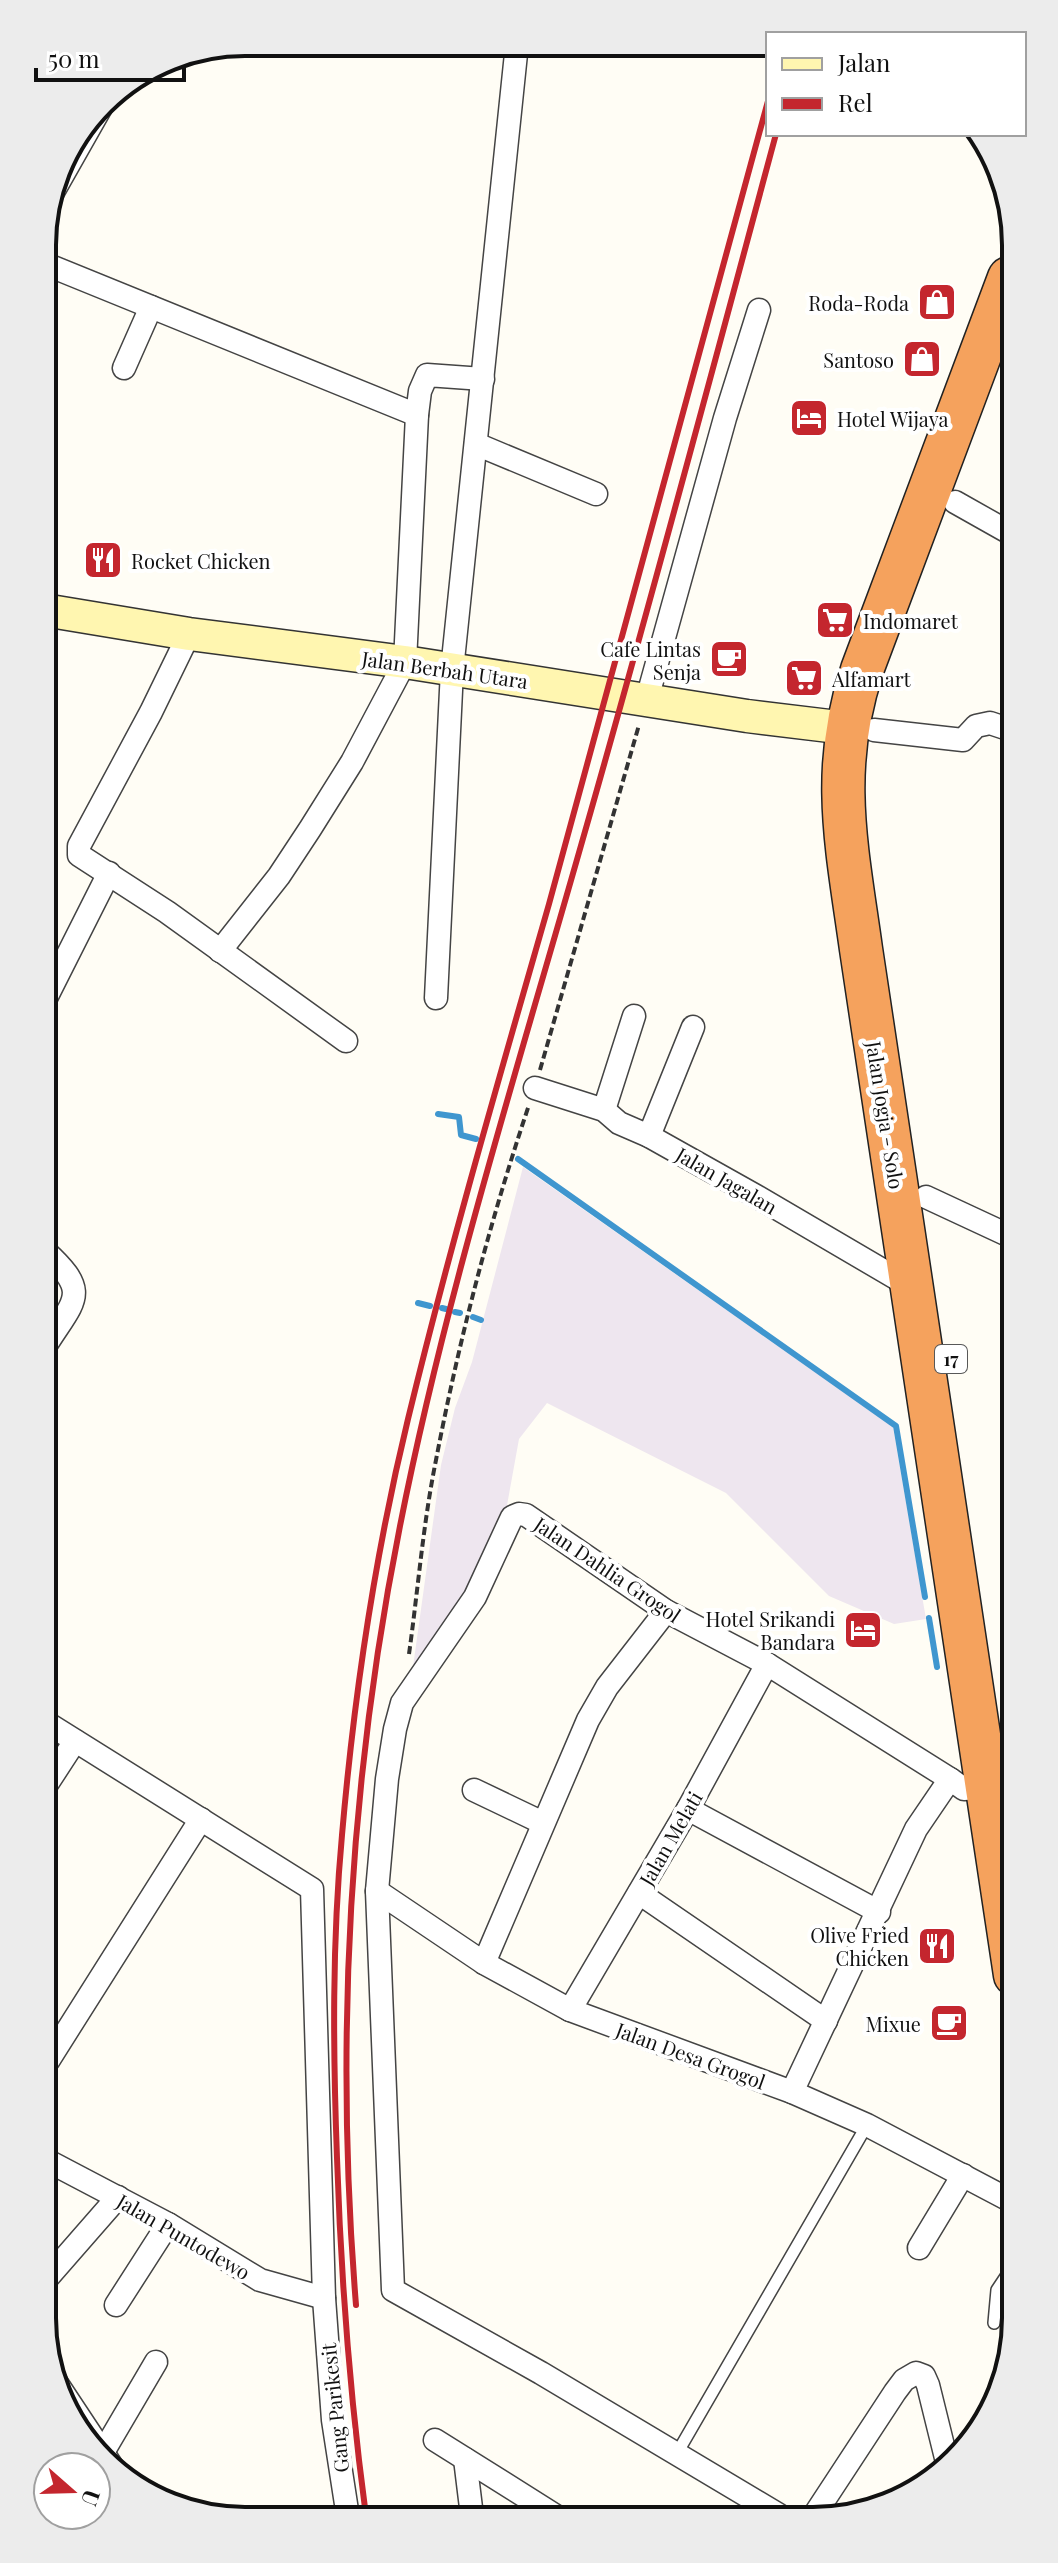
<svg xmlns="http://www.w3.org/2000/svg" width="1058" height="2563" font-family="'Playfair Display',serif">
<style>
.industrial{fill:#eee6ef}
.lines{fill:none;stroke-linecap:round;stroke-linejoin:round}
.stream{stroke:#3f96cf;stroke-width:6}
.lane-casing{stroke:#444;stroke-width:14}
.street-casing{stroke:#444;stroke-width:25}
.secondary-casing{stroke:#333;stroke-width:35}
.highway-casing{stroke:#222;stroke-width:45}
.path{stroke:#333;stroke-width:4;stroke-dasharray:8 4;stroke-linecap:butt}
.lane{stroke:#fff;stroke-width:11}
.street{stroke:#fff;stroke-width:22}
.secondary{stroke:#fff6b0;stroke-width:32}
.highway{stroke:#f5a25d;stroke-width:42}
.rail{stroke:#c4262e;stroke-width:6}
.labels{text-anchor:middle;dominant-baseline:central;stroke-width:8;stroke-linejoin:round;paint-order:stroke}
.shield{fill:#fff;stroke:#585858;stroke-width:2}
.shield-label{font-size:18px;font-weight:bold;fill:#111}
.poi-label{font-size:20px;fill:#111;stroke:#fff;text-anchor:end}
.street-label{font-size:20px;fill:#111;stroke:#fff}
.rim{fill:none;stroke:#111;stroke-width:4}
</style>
<rect width="100%" height="100%" fill="#fffdf5"/>
<polygon class="industrial" points="523,1167 893,1427 926,1619 894,1624 829,1596 726,1493 547,1403 519,1439 504,1522 472,1586 412,1674 441,1465 455,1408 472,1362"/>
<g class="lines">
<g class="stream">
<polyline points="438,1114 459,1117 461,1135 476,1139"/>
<polyline points="518,1159 896,1426 925,1597"/>
<polyline points="418,1303 430,1306"/>
<polyline points="442,1308 446,1309"/>
<polyline points="455,1312 460,1313"/>
<polyline points="473,1317 481,1320"/>
<polyline points="929,1618 937,1667"/>
</g>
<g class="lane-casing">
<g id="lane">
<polyline points="994,2323 997,2290 1015,2263"/>
<polyline points="676,2455 867,2125"/>
</g>
</g>
<g class="street-casing">
<g id="street">
<polyline points="53,192 104,102"/>
<polyline points="43,263 417,415"/>
<polyline points="124,368 151,307"/>
<polyline points="476,444 596,494"/>
<polyline points="955,502 1010,533"/>
<polyline points="189,634 151,712 79,846 79,855 167,912 346,1041"/>
<polyline points="647,699 725,418 759,310"/>
<polyline points="874,730 963,740 976,726 990,723 1011,730"/>
<polyline points="220,951 279,876 310,829 352,762 405,662 417,415 420,391 427,375 483,379"/>
<polyline points="436,998 452,670 517,44"/>
<polyline points="45,1000 109,873"/>
<polyline points="535,1088 604,1110 619,1123 649,1136 756,1196 913,1288"/>
<polyline points="604,1110 634,1016"/>
<polyline points="649,1136 693,1027"/>
<polyline points="926,1197 1012,1237"/>
<path d="M 45,1251 C 91,1293 75,1299 46,1345"/>
<polyline points="47,1723 312,1889 324,2298 333,2420 348,2517"/>
<polyline points="47,1784 75,1741"/>
<polyline points="474,1790 543,1823"/>
<polyline points="688,1809 879,1912"/>
<polyline points="377,1891 484,1963 570,2010 792,2092 867,2125 1015,2203"/>
<polyline points="639,1893 826,2021"/>
<polyline points="484,1963 588,1720 607,1687 666,1611"/>
<polyline points="570,2010 688,1809 767,1664"/>
<polyline points="48,2061 201,1819"/>
<polyline points="792,2092 916,1829 950,1779 964,1789 988,1787"/>
<polyline points="48,2161 168,2224 260,2280 324,2298"/>
<polyline points="919,2248 963,2175"/>
<polyline points="49,2276 118,2197"/>
<polyline points="116,2305 168,2224"/>
<polyline points="50,2373 113,2468"/>
<polyline points="435,2440 556,2516"/>
<polyline points="102,2454 156,2362"/>
<polyline points="465,2459 472,2516"/>
<polyline points="815,2514 895,2392 904,2380 916,2373 924,2376 928,2385 948,2466"/>
<polyline points="779,2515 541,2373 393,2290 377,1891 387,1779 395,1729 402,1703 475,1597 512,1517 519,1514 526,1515 666,1611 767,1664 950,1779"/>
</g>
</g>
<g class="secondary-casing">
<polyline id="secondary" points="44,610 189,634 405,662 747,716 846,728"/>
</g>
<g class="highway-casing">
<path id="highway" d="M 1009,278 L 862,670 C 829,771 847,848 861,949 L 1015,1975"/>
</g>
<g class="path">
<polyline points="540,1070 639,725"/>
<path d="M 409,1654 C 418,1590 423,1524 436,1460 C 459,1340 490,1221 529,1105"/>
</g>
<use href="#lane" class="lane"/>
<use href="#street" class="street"/>
<use href="#secondary" class="secondary"/>
<use href="#highway" class="highway"/>
<g class="rail">
<path d="M 356,2305 C 335,2046 349,1782 400,1526 C 446,1293 519,1064 584,835 C 651,602 713,368 776,134"/>
<path d="M 366,2516 C 350,2397 341,2278 337,2158 C 333,2050 332,1943 342,1835 C 354,1696 375,1555 408,1419 C 450,1246 500,1075 549,904 C 624,637 696,369 768,101"/>
</g>
</g>
<defs>
<g id="shop-square" transform="scale(2)"><rect x="-9" y="-9" width="18" height="18" rx="4" fill="#c4262e" stroke="#fff"/><path d="M-5-2.5h2.3a2.7 3.5 0 0 1 5.4 0H5L5.5 6h-11ZM-1.5-2.5h3a1.5 2.3 0 0 0-3 0Z" fill="#fff"/></g>
<g id="hotel-square" transform="scale(2)"><rect x="-9" y="-9" width="18" height="18" rx="4" fill="#c4262e" stroke="#fff"/><path d="M-6-4.5h1.5V1H6V5H4.5V3h-9V5H-6ZM-4 0a1.8 1.8 0 1 1 3.6 0ZM.5 0V-2.5h3Q6-2.5 6 0Z" fill="#fff"/></g>
<g id="restaurant-square" transform="scale(2)"><rect x="-9" y="-9" width="18" height="18" rx="4" fill="#c4262e" stroke="#fff"/><path d="M-5-6h1v4h1v-4h1v4h1v-4h1v5L-1.5 .5V6h-2V.5L-5-1ZM5-6V6H3V1.5H1.5Q1.5-4 5-6Z" fill="#fff"/></g>
<g id="supermarket-square" transform="scale(2)"><rect x="-9" y="-9" width="18" height="18" rx="4" fill="#c4262e" stroke="#fff"/><path d="M-6-5.5h2.5l.6 2H6L4.5 2H-2.5L-4.4-4H-6ZM-1.5 3.2a1.3 1.3 0 1 0 .1 0ZM3 3.2a1.3 1.3 0 1 0 .1 0Z" fill="#fff"/></g>
<g id="cafe-square" transform="scale(2)"><rect x="-9" y="-9" width="18" height="18" rx="4" fill="#c4262e" stroke="#fff"/><path d="M-5.5-4.5H6V0H3Q3 3.5 0 3.5H-2.5Q-5.5 3.5-5.5 0ZM3-3.2v2h1.7v-2ZM-6 4.5H4V6H-6Z" fill="#fff"/></g>
</defs>
<g fill-rule="evenodd">
<use href="#shop-square" x="937" y="302"/>
<use href="#shop-square" x="922" y="359"/>
<use href="#hotel-square" x="809" y="418"/>
<use href="#restaurant-square" x="103" y="560"/>
<use href="#supermarket-square" x="835" y="620"/>
<use href="#cafe-square" x="729" y="659"/>
<use href="#supermarket-square" x="804" y="678"/>
<use href="#hotel-square" x="863" y="1630"/>
<use href="#restaurant-square" x="937" y="1946"/>
<use href="#cafe-square" x="949" y="2023"/>
</g>
<g class="labels">
<rect class="shield" x="935" y="1345" width="32" height="28" rx="6"/>
<g class="shield-label">
<text x="951" y="1359">17</text>
</g>
<g class="poi-label">
<text x="909" y="302">Roda-Roda</text>
<text x="894" y="359">Santoso</text>
<text x="837" y="418" text-anchor="start">Hotel Wijaya</text>
<text x="131" y="560" text-anchor="start">Rocket Chicken</text>
<text x="863" y="620" text-anchor="start">Indomaret</text>
<text x="701" y="648">Cafe Lintas<tspan x="701" dy="23">Senja</tspan></text>
<text x="832" y="678" text-anchor="start">Alfamart</text>
<text x="835" y="1618">Hotel Srikandi<tspan x="835" dy="23">Bandara</tspan></text>
<text x="909" y="1934">Olive Fried<tspan x="909" dy="23">Chicken</tspan></text>
<text x="921" y="2023">Mixue</text>
</g>
<g class="street-label">
<text transform="translate(445 669) rotate(8)">Jalan Berbah Utara</text>
<text transform="translate(886 1115) rotate(81)">Jalan Jogja - Solo</text>
<text transform="translate(727 1180) rotate(30)">Jalan Jagalan</text>
<text transform="translate(608 1569) rotate(34)">Jalan Dahlia Grogol</text>
<text transform="translate(670 1838) rotate(-60)">Jalan Melati</text>
<text transform="translate(691 2055) rotate(20)">Jalan Desa Grogol</text>
<text transform="translate(184 2236) rotate(30)">Jalan Puntodewo</text>
<text transform="translate(334 2408) rotate(-96)">Gang Parikesit</text>
</g>
</g>
<path d="M0 0H1058V2563H0ZM245 56H813A189 189 0 0 1 1002 245V2318A189 189 0 0 1 813 2507H245A189 189 0 0 1 56 2318V245A189 189 0 0 1 245 56Z" fill="#ececec" fill-rule="evenodd"/>
<path class="rim" d="M245 56H813A189 189 0 0 1 1002 245V2318A189 189 0 0 1 813 2507H245A189 189 0 0 1 56 2318V245A189 189 0 0 1 245 56Z"/>
<rect x="766" y="32" width="260" height="104" fill="#ffffff" stroke="#a0a0a0" stroke-width="2"/>
<rect x="782" y="58" width="40" height="12" fill="#fff6b0" stroke="#a0a0a0" stroke-width="2"/>
<text x="838" y="72" font-size="24" fill="#111111">Jalan</text>
<rect x="782" y="98" width="40" height="12" fill="#c4262e" stroke="#a0a0a0" stroke-width="2"/>
<text x="838" y="112" font-size="24" fill="#111111">Rel</text>
<g transform="translate(72 2491) rotate(110)"><circle r="38" fill="#ffffff" stroke="#a0a0a0" stroke-width="2"/>
<path d="M0-6L14 30L0 20L-14 30Z" fill="#c4262e"/>
<text y="-12" font-size="22" font-weight="bold" text-anchor="middle" fill="#111111">U</text>
</g>
<path d="M36 68v12h148v-12" fill="none" stroke="#111111" stroke-width="4"/>
<text x="48" y="68" font-size="24" fill="#111111" stroke="#ffffff" stroke-width="6" paint-order="stroke">50 m</text>
</svg>
